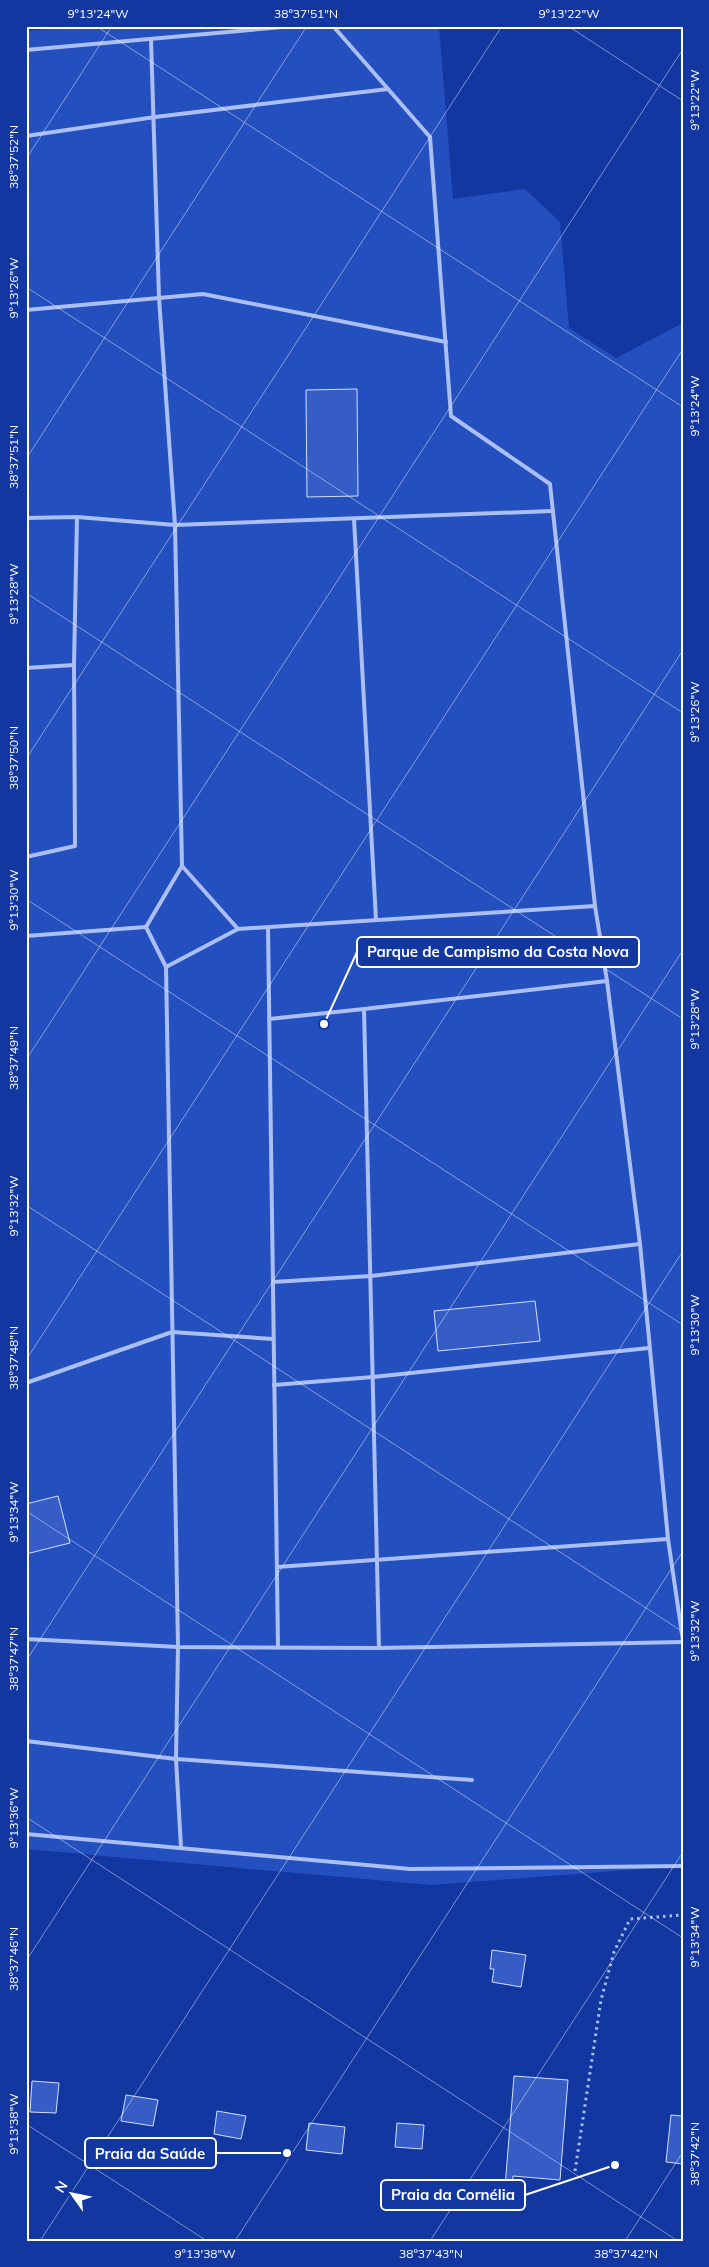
<svg xmlns="http://www.w3.org/2000/svg" width="709" height="2267" font-family="Mulish,sans-serif">
<style>
.green{fill:#244fbf}
.building{fill:#365dc6;stroke:#d4dffe}
.lines{fill:none;stroke-linecap:round;stroke-linejoin:round}
.path{stroke:#abbff5;stroke-width:3;stroke-dasharray:2.5 4;stroke-linecap:butt}
.service{stroke:#abbff5;stroke-width:4}
.ticks{fill:none;stroke:#fff;stroke-width:1;stroke-opacity:0.45}
.leader{fill:none;stroke:#fff;stroke-width:2}
.callout-dot{fill:#fff;stroke:#1237a1;stroke-width:2}
.callout{fill:#1237a1;stroke:#fff;stroke-width:2}
.callout-label{font-size:15px;text-anchor:middle;font-weight:bold;fill:#fff}
.neatline{fill:none;stroke:#fff;stroke-width:2}
.ticks-label{font-size:12px;text-anchor:middle;fill:#fff}
</style>
<rect width="100%" height="100%" fill="#1237a1"/>
<polygon class="green" points="73,26 439,26 453,199 525,189 560,222 569,328 616,358 683,323 683,1866 432,1885 26,1849 26,31"/>
<g class="building">
<polygon points="357,389 358,496 307,497 306,390"/>
<polygon points="535,1301 540,1341 438,1351 434,1311"/>
<polygon points="58,1496 70,1543 26,1554 26,1504"/>
<polygon points="492,1950 526,1955 521,1987 492,1982 494,1969 490,1969"/>
<polygon points="514,2076 568,2080 560,2180 513,2176 512,2188 505,2187"/>
<polygon points="32,2081 59,2083 56,2113 30,2112"/>
<polygon points="126,2095 158,2100 153,2126 121,2121"/>
<polygon points="217,2111 246,2116 241,2139 214,2134"/>
<polygon points="671,2115 683,2116 683,2164 666,2162"/>
<polygon points="309,2123 345,2127 342,2154 306,2150"/>
<polygon points="397,2123 424,2125 422,2149 395,2147"/>
</g>
<g class="lines">
<polyline class="path" points="575,2171 601,2000 614,1952 630,1919 683,1915"/>
<g class="service">
<polyline points="333,26 430,137 451,416 550,484 595,906 607,981 640,1244 668,1539 683,1641"/>
<polyline points="151,39 159,298 175,525 182,866"/>
<polyline points="26,50 294,26"/>
<polyline points="26,136 155,117 388,89"/>
<polyline points="26,310 203,294 446,342"/>
<polyline points="77,517 175,525 553,511"/>
<polyline points="26,518 77,517 74,665 75,846 26,857"/>
<polyline points="354,519 376,920"/>
<polyline points="26,668 74,665"/>
<polygon points="182,866 238,929 166,967 146,927"/>
<polyline points="268,927 278,1647"/>
<polyline points="238,929 595,906"/>
<polyline points="26,936 146,927"/>
<polyline points="166,967 178,1647 176,1759 181,1848"/>
<polyline points="269,1019 364,1009"/>
<polyline points="273,1282 371,1276 640,1244"/>
<polyline points="26,1383 172,1332 273,1339"/>
<polyline points="274,1385 373,1377 649,1348"/>
<polyline points="277,1567 668,1539"/>
<polyline points="26,1639 178,1647 379,1648 683,1642"/>
<polyline points="379,1648 364,1009 607,981"/>
<polyline points="26,1741 176,1759 472,1780"/>
<polyline points="26,1834 410,1869 683,1866"/>
</g>
</g>
<path class="ticks" d="M 96,26 L 683,407M 568,26 L 683,101M 26,159 L 112,26M 26,287 L 683,713M 26,459 L 307,26M 26,593 L 683,1019M 26,759 L 502,26M 26,899 L 683,1325M 26,1060 L 683,49M 26,1205 L 683,1632M 26,1360 L 683,349M 26,1511 L 683,1938M 26,1661 L 683,650M 26,1817 L 678,2241M 26,1961 L 683,950M 26,2124 L 207,2241M 40,2241 L 683,1251M 235,2241 L 683,1551M 430,2241 L 683,1852M 625,2241 L 683,2152"/>
<path class="leader" d="M324 1024L357 952M287 2153L216 2153M615 2165L525 2195"/>
<g class="callout-dot">
<circle cx="324" cy="1024" r="5"/>
<circle cx="287" cy="2153" r="5"/>
<circle cx="615" cy="2165" r="5"/>
</g>
<g class="callout">
<rect x="357" y="937" width="282" height="30" rx="5"/>
<rect x="85" y="2138" width="131" height="30" rx="5"/>
<rect x="381" y="2180" width="144" height="30" rx="5"/>
</g>
<g class="callout-label">
<text x="498" y="957">Parque de Campismo da Costa Nova</text>
<text x="150" y="2159">Praia da Saúde</text>
<text x="453" y="2200">Praia da Cornélia</text>
</g>
<rect width="709" height="2267" fill="none" stroke="#1237a1" stroke-width="55"/>
<g transform="translate(72 2194) rotate(303)" stroke="#1237a1" stroke-width="4" paint-order="stroke">
<path d="M0-4L9 19L0 12L-9 19Z" fill="#ffffff"/>
<text y="-8" font-size="14" font-weight="bold" text-anchor="middle" fill="#ffffff">N</text>
</g>
<rect x="28" y="28" width="654" height="2212" class="neatline"/>
<g class="ticks-label">
<text x="98" y="18">9°13'24"W</text>
<text x="306" y="18">38°37'51"N</text>
<text x="569" y="18">9°13'22"W</text>
<text transform="translate(695 100) rotate(-90)" y="4">9°13'22"W</text>
<text transform="translate(14 157) rotate(-90)" y="4">38°37'52"N</text>
<text transform="translate(14 288) rotate(-90)" y="4">9°13'26"W</text>
<text transform="translate(695 406) rotate(-90)" y="4">9°13'24"W</text>
<text transform="translate(14 457) rotate(-90)" y="4">38°37'51"N</text>
<text transform="translate(14 594) rotate(-90)" y="4">9°13'28"W</text>
<text transform="translate(695 712) rotate(-90)" y="4">9°13'26"W</text>
<text transform="translate(14 758) rotate(-90)" y="4">38°37'50"N</text>
<text transform="translate(14 900) rotate(-90)" y="4">9°13'30"W</text>
<text transform="translate(695 1019) rotate(-90)" y="4">9°13'28"W</text>
<text transform="translate(14 1058) rotate(-90)" y="4">38°37'49"N</text>
<text transform="translate(14 1206) rotate(-90)" y="4">9°13'32"W</text>
<text transform="translate(695 1325) rotate(-90)" y="4">9°13'30"W</text>
<text transform="translate(14 1358) rotate(-90)" y="4">38°37'48"N</text>
<text transform="translate(14 1512) rotate(-90)" y="4">9°13'34"W</text>
<text transform="translate(695 1631) rotate(-90)" y="4">9°13'32"W</text>
<text transform="translate(14 1659) rotate(-90)" y="4">38°37'47"N</text>
<text transform="translate(14 1818) rotate(-90)" y="4">9°13'36"W</text>
<text transform="translate(695 1937) rotate(-90)" y="4">9°13'34"W</text>
<text transform="translate(14 1959) rotate(-90)" y="4">38°37'46"N</text>
<text transform="translate(14 2124) rotate(-90)" y="4">9°13'38"W</text>
<text transform="translate(695 2154) rotate(-90)" y="4">38°37'42"N</text>
<text x="205" y="2258">9°13'38"W</text>
<text x="431" y="2258">38°37'43"N</text>
<text x="626" y="2258">38°37'42"N</text>
</g>
</svg>
